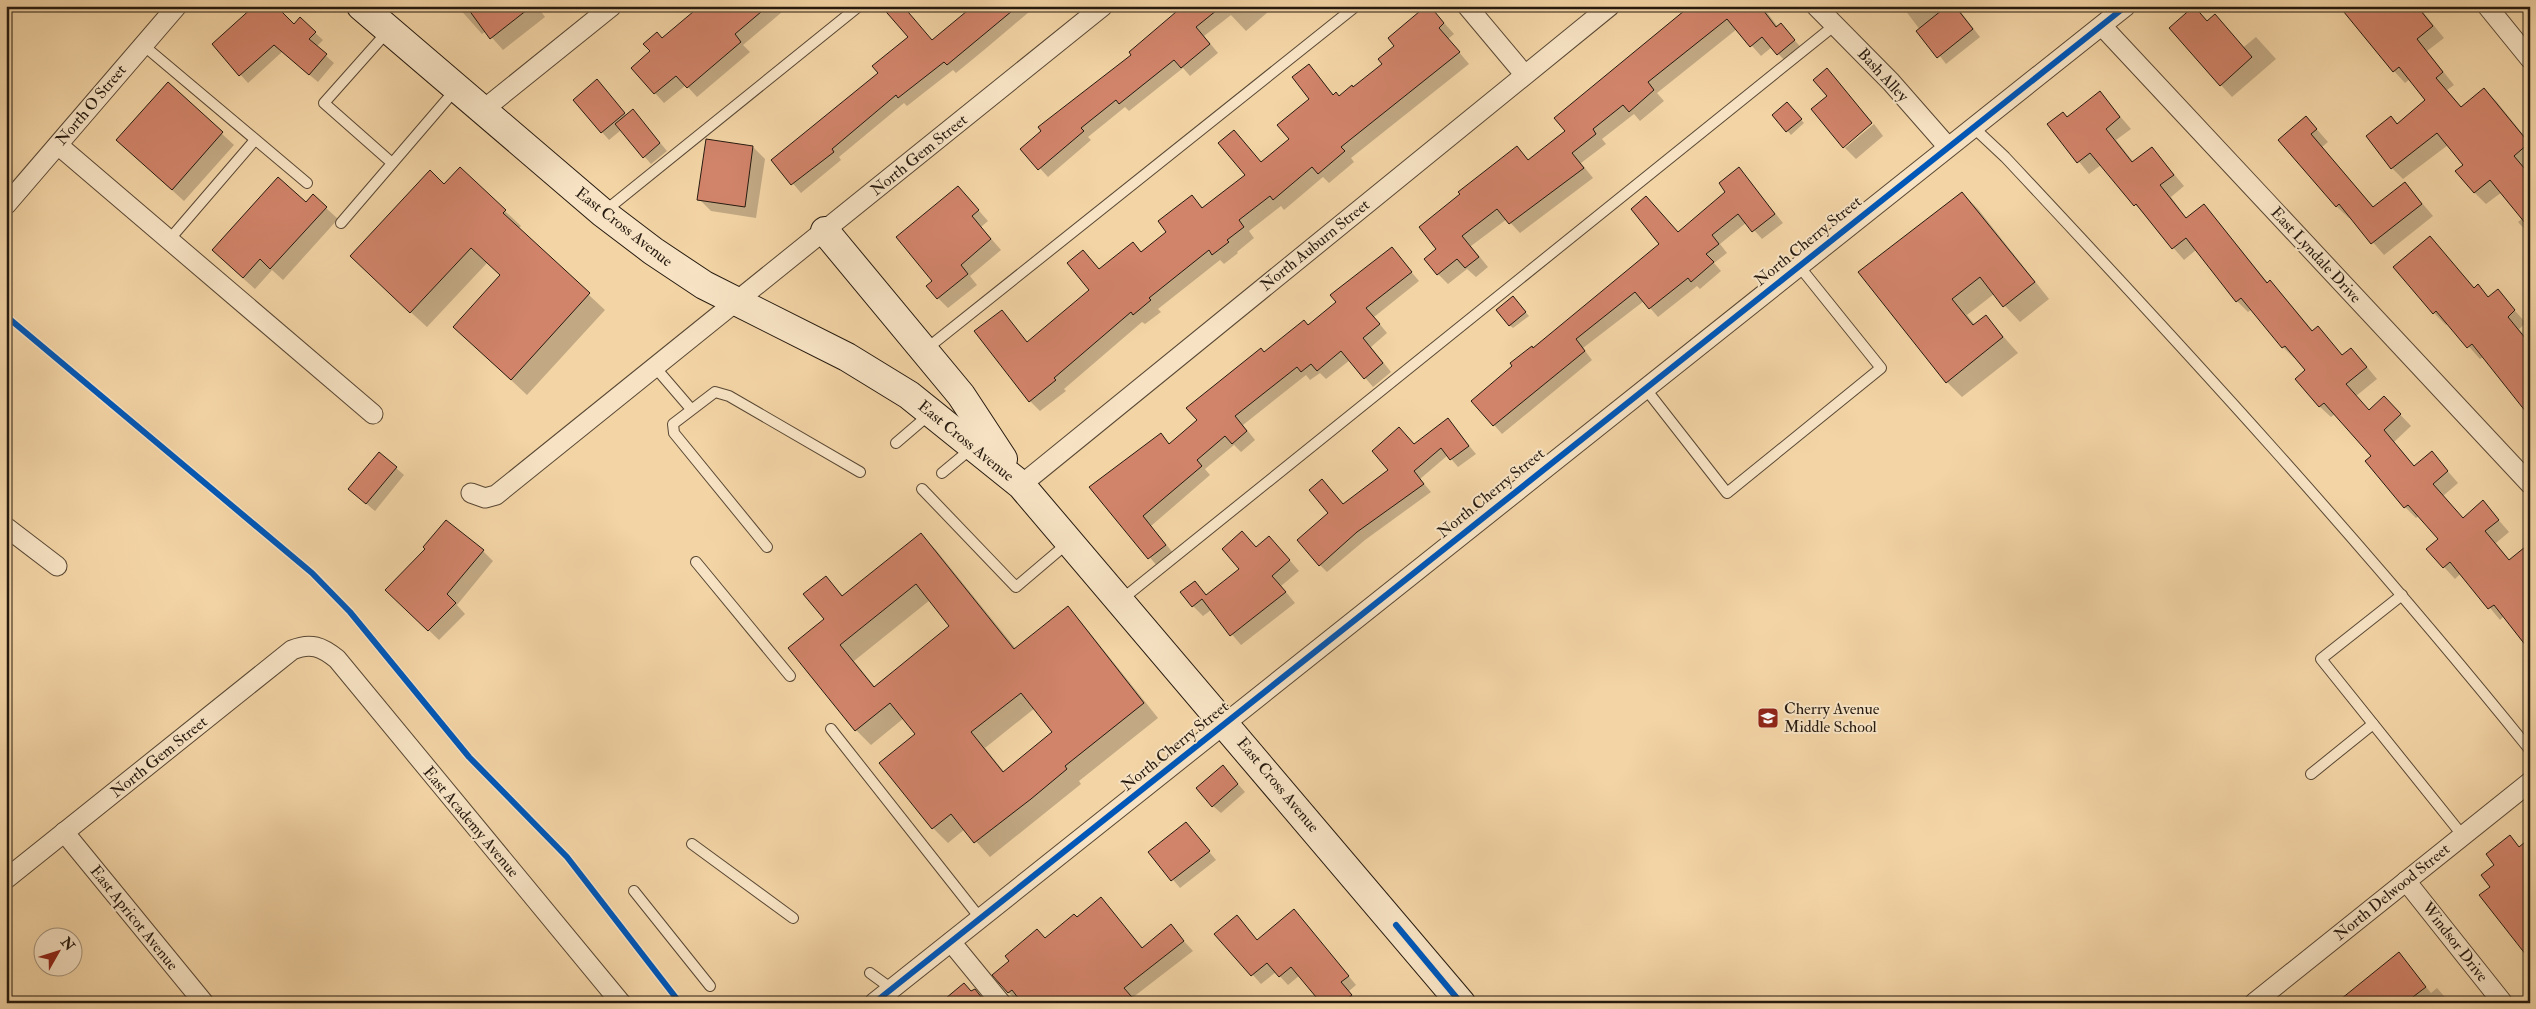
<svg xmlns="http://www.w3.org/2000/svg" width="2536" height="1009" font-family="'IM FELL Double Pica',serif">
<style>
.shadow{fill:#0003;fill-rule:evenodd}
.building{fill:#d1846a;stroke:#261a0f;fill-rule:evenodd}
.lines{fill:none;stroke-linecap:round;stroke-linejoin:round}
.lane-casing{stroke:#594834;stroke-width:12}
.street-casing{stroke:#594834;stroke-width:21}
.secondary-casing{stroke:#261a0f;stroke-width:30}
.lane{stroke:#f7e3c4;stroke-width:10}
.street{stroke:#f7e3c4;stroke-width:19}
.secondary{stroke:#f7e3c4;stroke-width:28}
.cycleway-casing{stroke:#f7e3c4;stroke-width:9}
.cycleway{stroke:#0057b8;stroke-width:6}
.labels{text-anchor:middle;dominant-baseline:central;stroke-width:4;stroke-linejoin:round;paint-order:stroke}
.street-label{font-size:16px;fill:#261a0f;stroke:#f7e3c4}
.poi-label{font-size:16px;fill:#261a0f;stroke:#f7e3c4;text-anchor:start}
</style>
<rect width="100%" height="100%" fill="#f3d4a5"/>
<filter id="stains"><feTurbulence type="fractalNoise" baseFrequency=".004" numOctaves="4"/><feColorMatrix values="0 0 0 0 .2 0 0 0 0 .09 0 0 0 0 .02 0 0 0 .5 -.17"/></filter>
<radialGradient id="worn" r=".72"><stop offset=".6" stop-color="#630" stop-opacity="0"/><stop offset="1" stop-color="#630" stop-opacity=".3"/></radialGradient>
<g class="shadow">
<polygon points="457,6 537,6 545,17 503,50 486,31 482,34"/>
<polygon points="691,6 789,6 743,45 750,52 697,97 686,85 664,103 655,93 662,39 695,12"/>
<polygon points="968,6 1030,6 1026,9 1029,12 984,50 956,73 953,70 907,106 904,103 839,157 841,160 801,193 773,160 932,41 971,10"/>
<polygon points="1196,6 1275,6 1246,31 1231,15 1204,36 1218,53 1190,76 1183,68 1129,111 1125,107 1088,137 1091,140 1048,177 1022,149"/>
<polygon points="1429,6 1454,34 1448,39 1469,64 1351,158 1354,162 1329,183 1323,177 1284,210 1281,206 1249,231 1254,238 1237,252 1238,253 1224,264 1220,260 1158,309 1161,312 1145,324 1142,322 1064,389 1066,391 1040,411 1030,401 1001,311 1028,343 1091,290 1083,252 1100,270 1133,243 1142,253 1168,232 1191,196 1204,209 1247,175 1234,132 1262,163 1291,140 1310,99 1309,66 1334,95 1339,97 1354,89 1384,64"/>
<polygon points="1526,6 1538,6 1531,11"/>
<polygon points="1692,6 1762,6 1778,27 1790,35 1804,51 1788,64 1772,47 1761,56 1737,29 1657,93 1664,101 1640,121 1634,114 1602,139 1606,144 1581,163 1593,178 1520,233 1507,219 1471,246 1488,267 1476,277 1467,269 1448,284 1438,274 1438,250 1517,148 1529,160 1566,131"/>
<polygon points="1902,6 1956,6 1980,37 1946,64"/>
<polygon points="2341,6 2418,6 2444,38 2427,51 2454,85 2447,90 2462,108 2484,89 2496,101 2530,143 2530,164 2525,168 2530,174 2530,235 2518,222 2523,218 2502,192 2486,204 2475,193 2457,171 2464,165 2448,145 2403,179 2392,168 2391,118 2398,124 2426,101 2410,79 2405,83 2394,71"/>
<polygon points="300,19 323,40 316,47 334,63 318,82 282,52 248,83 214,45 294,25"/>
<polygon points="2256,37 2276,59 2232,97 2221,85 2223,64"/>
<polygon points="1827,70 1872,122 1843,146 1829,96"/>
<polygon points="168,84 234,145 184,201 130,152"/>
<polygon points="604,89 627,116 640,119 667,151 651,164 621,130 609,140 602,132"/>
<polygon points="2100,93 2131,129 2116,140 2134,163 2152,148 2184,186 2171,197 2187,219 2204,205 2268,283 2270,282 2281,293 2313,331 2317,328 2343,356 2351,350 2362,361 2377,379 2356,396 2369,411 2395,409 2411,426 2394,442 2415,467 2432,453 2458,483 2443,496 2463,519 2483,502 2509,532 2496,543 2510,561 2504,616 2500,620 2461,573 2455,579 2444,567 2440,539 2419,516 2416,518 2405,507 2373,456 2335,414 2331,417 2319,406 2307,370 2296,357 2294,358 2283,347 2252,309 2248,312 2237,301 2196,250 2184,260 2101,165 2089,174 2049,124 2068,118"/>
<polygon points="1790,107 1804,123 1791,135 1774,115"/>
<polygon points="2306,117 2328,142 2322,147 2374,208 2405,183 2433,216 2384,255 2351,217 2349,218 2337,207 2280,140"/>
<polygon points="1874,124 1883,136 1856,159 1845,148"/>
<polygon points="753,147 765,159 756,218 711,211 699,199"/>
<polygon points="1739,169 1783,223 1762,239 1747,222 1720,244 1727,253 1714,263 1721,271 1700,289 1697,286 1658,317 1644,301 1583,348 1592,360 1502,434 1494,425 1533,349 1679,233 1727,192"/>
<polygon points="444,185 505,211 521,226 518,229 605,310 527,395 470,342 501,276 487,263 427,327 367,272"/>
<polygon points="958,187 988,221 981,227 1001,250 970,276 977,285 948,308 938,298 933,281"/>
<polygon points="1962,193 1978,209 2049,299 2020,322 1994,294 1967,315 1975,325 1986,317 2018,353 1962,397 1947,382 1860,273"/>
<polygon points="306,203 326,208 338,219 283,280 272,270 255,289 225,262"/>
<polygon points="2430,238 2475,289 2478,286 2489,298 2497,291 2526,323 2519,329 2530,343 2530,414 2483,357 2480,359 2448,323 2446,325 2434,313 2395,267"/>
<polygon points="1392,249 1419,281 1374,317 1387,333 1371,347 1391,372 1373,387 1350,360 1326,379 1320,373 1310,380 1306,375 1243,425 1255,440 1241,452 1234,445 1205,469 1210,475 1151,526 1174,554 1158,567 1091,488 1161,435 1170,445 1198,421 1264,353 1309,326 1338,302"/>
<polygon points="1517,302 1529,316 1513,328 1509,325"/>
<polygon points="1448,420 1476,454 1458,467 1448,455 1420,479 1431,492 1365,540 1327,572 1320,565 1344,505 1390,470 1414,445"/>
<polygon points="396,468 404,475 375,511 357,496"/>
<path d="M 921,535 L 936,550 L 1016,649 L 1068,608 L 1082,623 L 1158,718 L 1079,781 L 1081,784 L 990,857 L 965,829 L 948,843 L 933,828 L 917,734 L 904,718 L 871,745 L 856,730 L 826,619 L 826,577 L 844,597 ZM 930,600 L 951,626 L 875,687 L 854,661 ZM 1035,708 L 1054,732 L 1005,773 L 985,748 Z"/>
<polygon points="1257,548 1279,548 1299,571 1281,586 1295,603 1241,645 1211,610 1203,616 1193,606 1195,582 1207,595 1241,569"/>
<polygon points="483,551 493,561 457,605 465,614 439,640 387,590"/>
<polygon points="1223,767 1245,792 1221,813 1213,806"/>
<polygon points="1186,824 1216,860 1180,888 1150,852"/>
<polygon points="1110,909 1143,948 1170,926 1193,951 1132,998 1021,999 1018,1002 1008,992 1046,939 1077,919"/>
<polygon points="1303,920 1356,985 1349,991 1358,1003 1323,1003 1300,975 1288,985 1276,972 1261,984 1216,934 1245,926 1258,941"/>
<polygon points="2399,954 2431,993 2437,988 2450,1003 2346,1003"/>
</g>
<g class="building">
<polygon points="254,6 276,6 294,24 300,17 316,32 309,39 327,54 309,75 274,45 239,76 212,44"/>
<polygon points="466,6 532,6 490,39"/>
<polygon points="700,6 768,6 735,34 741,42 687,88 676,76 654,94 631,68 650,51 643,44 657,32 662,38"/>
<polygon points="881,6 903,6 932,40 973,6 1018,6 947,65 944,62 898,98 896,95 832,149 834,152 791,185 771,160 878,73 872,66 908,37"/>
<polygon points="1183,6 1222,6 1196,27 1210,44 1181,68 1174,60 1119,104 1116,100 1081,128 1084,131 1038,170 1020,149 1041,131 1038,127 1131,55 1129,52"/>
<polygon points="1426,6 1430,6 1444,23 1439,28 1460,52 1341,147 1345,151 1318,174 1312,167 1273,200 1270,196 1239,220 1244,227 1227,240 1229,242 1212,255 1209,250 1149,298 1151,300 1133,315 1131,312 1054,378 1056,380 1029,402 974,331 1002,310 1027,342 1089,290 1067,263 1083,250 1099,269 1133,242 1141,252 1166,232 1158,221 1192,195 1202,208 1245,175 1218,143 1234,130 1261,162 1289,139 1277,125 1309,99 1292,77 1309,64 1333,95 1336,92 1339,96 1352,85 1353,87 1382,64 1378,59 1394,46 1388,38"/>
<polygon points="1690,6 1760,6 1776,27 1781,23 1795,40 1777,55 1762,37 1750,47 1727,19 1648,82 1654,90 1629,112 1623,105 1593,129 1596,134 1572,153 1584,168 1509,224 1497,209 1462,236 1479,257 1465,268 1457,259 1437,275 1424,259 1436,249 1419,227 1460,194 1458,192 1517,146 1528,160 1565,131 1554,118"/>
<polygon points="1947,6 1955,6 1973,29 1937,58 1916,31"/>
<polygon points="2194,6 2207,21 2215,14 2252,57 2220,86 2169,28"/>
<polygon points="2339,6 2417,6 2433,26 2417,39 2443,72 2436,78 2461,107 2484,88 2529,143 2514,156 2530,175 2530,229 2490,180 2474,193 2455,171 2463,165 2437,133 2391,169 2366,136 2391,116 2397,124 2425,100 2399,67 2393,72"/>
<polygon points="1827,68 1872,123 1843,148 1811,109 1827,96 1813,80"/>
<polygon points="597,79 625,113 601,133 573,100"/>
<polygon points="168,82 223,132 172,190 116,140"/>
<polygon points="2100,91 2120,117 2106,129 2132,162 2152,147 2174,175 2160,185 2186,218 2204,204 2267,283 2270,280 2312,331 2318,326 2342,355 2351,348 2367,367 2346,384 2369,410 2384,396 2401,414 2384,430 2414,466 2432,451 2448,471 2433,484 2463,518 2483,500 2499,520 2485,531 2509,560 2530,543 2530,651 2494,605 2488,609 2450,562 2443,568 2426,549 2438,539 2408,505 2404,508 2365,461 2371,456 2324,403 2319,407 2295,379 2305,370 2285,346 2282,348 2241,298 2236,302 2186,238 2172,249 2136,204 2134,206 2090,153 2077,163 2047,124 2063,112 2067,117"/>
<polygon points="1787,102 1802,119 1786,132 1772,115"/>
<polygon points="633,109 660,143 643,158 615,124"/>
<polygon points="2306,116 2317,129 2311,134 2373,207 2405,182 2422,204 2371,244 2339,204 2336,207 2278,140"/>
<polygon points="706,139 753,146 745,207 697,200"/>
<polygon points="460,167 506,210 503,213 590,293 511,380 453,327 500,275 471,248 410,313 350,256 430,170 444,184"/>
<polygon points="1739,167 1775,214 1752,232 1738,214 1712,235 1719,244 1706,254 1714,262 1691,282 1688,278 1649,309 1635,292 1576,339 1585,351 1493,426 1471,401 1512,366 1510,363 1532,346 1533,348 1659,244 1631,209 1646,196 1678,232 1725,192 1719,183"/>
<polygon points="278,177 306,202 313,194 327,207 270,269 260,259 243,278 212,250"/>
<polygon points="958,186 979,210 972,216 991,239 961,265 968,274 937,299 926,286 932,281 896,237"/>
<polygon points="1962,192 2035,282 2003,307 1980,277 1952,299 1973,325 1986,315 2003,337 1946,383 1858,272"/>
<polygon points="2430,236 2474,288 2478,284 2488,297 2498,289 2515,310 2508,317 2530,344 2530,417 2472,344 2467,348 2436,311 2433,314 2393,267"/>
<polygon points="1392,247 1412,272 1366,308 1380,324 1363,338 1383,363 1364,379 1341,351 1317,371 1311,364 1301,372 1297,367 1235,416 1247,431 1232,444 1225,436 1197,460 1202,466 1143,516 1166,545 1148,559 1089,487 1161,433 1169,444 1197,420 1186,408 1261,348 1264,352 1304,320 1308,325 1336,302 1330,295"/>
<polygon points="1513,296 1526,312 1509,326 1496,310"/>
<polygon points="1448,418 1469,446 1450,460 1441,448 1414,471 1424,484 1357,532 1319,566 1297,540 1328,513 1309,490 1322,479 1343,504 1388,470 1372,451 1399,427 1414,444"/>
<polygon points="379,452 397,467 366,504 348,489"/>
<polygon points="446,520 484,550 447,594 456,603 428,631 385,590 425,549 423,547"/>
<polygon points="1242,531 1256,547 1269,536 1290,560 1272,576 1286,592 1230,636 1202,599 1192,607 1180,592 1195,581 1206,595 1239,569 1222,549"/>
<path d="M 921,533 L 1014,649 L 1068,606 L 1144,703 L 1065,766 L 1067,769 L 1031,799 L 974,843 L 951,814 L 932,829 L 879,763 L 915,734 L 890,703 L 855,731 L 788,648 L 824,619 L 803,594 L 826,576 L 842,596 ZM 916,584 L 949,626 L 874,687 L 840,645 ZM 1021,693 L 1052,732 L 1003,772 L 971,732 Z"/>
<polygon points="1223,765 1238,784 1212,807 1196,788"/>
<polygon points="1186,822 1210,851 1171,881 1148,852"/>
<polygon points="2510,835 2519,847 2530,838 2530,960 2479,895 2490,887 2481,875 2494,865 2486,854"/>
<polygon points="1101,897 1142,948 1171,924 1184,941 1124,988 1137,1003 1022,1003 1012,990 1008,993 992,975 1009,961 1005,956 1037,929 1045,938 1074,914 1077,917"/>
<polygon points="1294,909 1349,976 1341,982 1352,995 1342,1003 1321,1003 1291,967 1279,977 1267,963 1251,976 1214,934 1237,915 1257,940"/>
<polygon points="2399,952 2426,987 2405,1003 2336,1003"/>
<polygon points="964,983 971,991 975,989 986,1003 940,1003"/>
</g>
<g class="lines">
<g class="lane-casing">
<g id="lane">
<polyline points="388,31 324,103 392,163"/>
<polyline points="143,45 307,183"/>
<path d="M 1973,127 L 2005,157 C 2186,350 2364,544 2530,750"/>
<polyline points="605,211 859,6"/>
<polyline points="341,223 456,89"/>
<polyline points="169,240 255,140"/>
<polyline points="925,350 1356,6"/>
<polyline points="654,366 691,409"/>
<polyline points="1645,388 1727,493 1881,368 1799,266"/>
<polyline points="896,443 931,413"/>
<polyline points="942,473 972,448"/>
<polyline points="922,489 1016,587 1069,542"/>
<polyline points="767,547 674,433 673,424 715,392 729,396 860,472"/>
<polyline points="696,562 790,676"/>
<polyline points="2402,595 2321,659 2463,836"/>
<polyline points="1121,600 1835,25"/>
<polyline points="831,729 980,918"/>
<polyline points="2311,774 2373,724"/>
<polyline points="692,844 793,918"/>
<polyline points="634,891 710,986"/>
<polyline points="870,973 892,989"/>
</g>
</g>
<g class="street-casing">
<g id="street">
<polyline points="1467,6 1524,74"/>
<polyline points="1816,6 1891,82 1948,147"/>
<polyline points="2487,6 2530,59"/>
<polyline points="2102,26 2530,484"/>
<polyline points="483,110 612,6"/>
<polyline points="58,145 373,414"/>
<polyline points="6,205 177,6"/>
<polyline points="1021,485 1610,6"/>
<path d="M 471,493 L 485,498 L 496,495 C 698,331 901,169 1103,6"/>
<polyline points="6,527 57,566"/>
<polyline points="64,832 204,1003"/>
<path d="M 6,879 L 292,650 C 311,642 322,647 337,659 L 621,1003"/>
<polyline points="2406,881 2503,1003"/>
<polyline points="951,942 1001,1003"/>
<polyline points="874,1003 2126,6"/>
<polyline points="2254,1003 2530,782"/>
</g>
</g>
<g class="secondary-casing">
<g id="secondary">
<polyline points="361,6 603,213 653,251 704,285 847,357 909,395 1021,485 1461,1003"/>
<polyline points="825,231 961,395 1003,459"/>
</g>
</g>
<use href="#lane" class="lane"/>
<use href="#street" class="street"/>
<use href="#secondary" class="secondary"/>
<g class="cycleway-casing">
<g id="cycleway">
<polyline points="6,316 312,573 350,612 469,757 567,857 680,1003"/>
<polyline points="1396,925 1461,1003"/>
<polyline points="874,1003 2126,6"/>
</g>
</g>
<use href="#cycleway" class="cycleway"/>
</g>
<defs>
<g id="school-square" transform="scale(1.125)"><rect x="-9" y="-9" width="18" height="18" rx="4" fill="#8f2418" stroke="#f7e3c4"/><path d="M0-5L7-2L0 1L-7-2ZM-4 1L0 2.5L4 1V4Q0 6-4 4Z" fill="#fff"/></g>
</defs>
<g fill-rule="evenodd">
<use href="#school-square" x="1768" y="718"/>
</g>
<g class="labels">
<g class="street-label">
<text transform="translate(1883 75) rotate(47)">Bash Alley</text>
<text transform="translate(91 105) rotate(-50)">North O Street</text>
<text transform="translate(919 155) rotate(-39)">North Gem Street</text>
<text transform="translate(624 227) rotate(38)">East Cross Avenue</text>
<text transform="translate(1808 241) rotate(-39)">North Cherry Street</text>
<text transform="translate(1315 245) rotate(-39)">North Auburn Street</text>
<text transform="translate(2316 255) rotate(47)">East Lyndale Drive</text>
<text transform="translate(966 441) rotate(39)">East Cross Avenue</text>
<text transform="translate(1491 493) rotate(-39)">North Cherry Street</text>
<text transform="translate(1175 746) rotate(-39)">North Cherry Street</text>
<text transform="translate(159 757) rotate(-39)">North Gem Street</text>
<text transform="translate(1278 785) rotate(50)">East Cross Avenue</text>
<text transform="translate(471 822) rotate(50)">East Academy Avenue</text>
<text transform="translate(2392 892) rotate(-39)">North Delwood Street</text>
<text transform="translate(134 918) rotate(51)">East Apricot Avenue</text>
<text transform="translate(2455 942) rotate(52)">Windsor Drive</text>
</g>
<g class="poi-label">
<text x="1784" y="709">Cherry Avenue<tspan x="1784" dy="18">Middle School</tspan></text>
</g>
</g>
<rect width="2536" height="1009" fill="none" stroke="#f3d4a5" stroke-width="25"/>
<rect x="8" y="8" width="2521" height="994" fill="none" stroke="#261a0f" stroke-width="2.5"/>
<rect x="12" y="12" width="2511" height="984" fill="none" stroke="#261a0f"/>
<g transform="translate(58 952) rotate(51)"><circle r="24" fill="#f7e3c4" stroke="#a3937c"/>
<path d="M0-4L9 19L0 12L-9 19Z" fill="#8f2418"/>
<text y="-8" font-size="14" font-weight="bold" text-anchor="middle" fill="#261a0f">N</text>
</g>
<rect width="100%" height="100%" filter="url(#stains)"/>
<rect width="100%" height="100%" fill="url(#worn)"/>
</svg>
